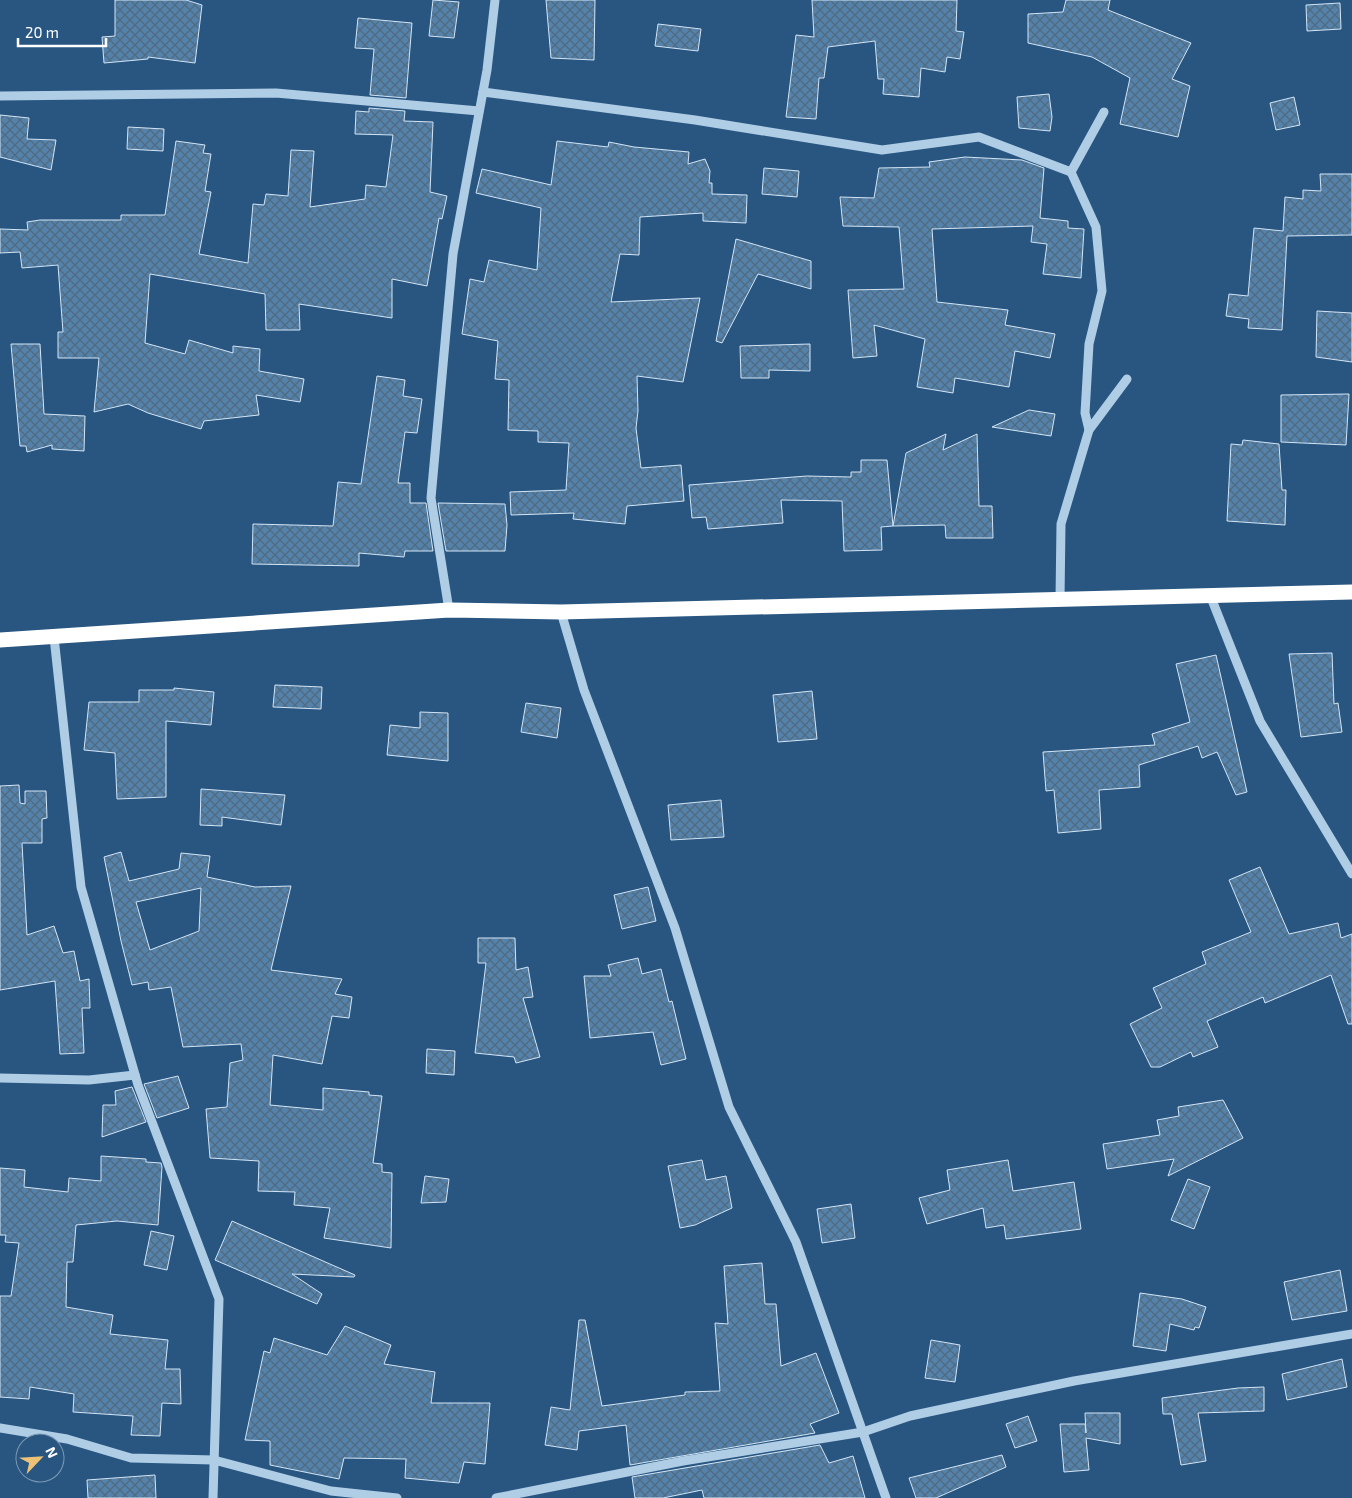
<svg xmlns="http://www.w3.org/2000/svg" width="1352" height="1498" font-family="'Exo 2',sans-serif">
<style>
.building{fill:url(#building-cross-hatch);stroke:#d3e5f5;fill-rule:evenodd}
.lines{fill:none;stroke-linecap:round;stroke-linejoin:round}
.minor{stroke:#b0cde6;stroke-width:9}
.highway{stroke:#fff;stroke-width:15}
</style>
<defs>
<pattern id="building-cross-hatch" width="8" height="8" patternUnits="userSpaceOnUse" patternTransform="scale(1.25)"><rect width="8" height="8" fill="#5482ab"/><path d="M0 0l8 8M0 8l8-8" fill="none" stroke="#506a80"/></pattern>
</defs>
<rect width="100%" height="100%" fill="#285681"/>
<g class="building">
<polygon points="115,0 186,0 202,5 195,63 148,57 148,59 104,63 102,37 115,36"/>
<polygon points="433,0 459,2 454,38 429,36"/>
<polygon points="546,0 595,0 594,60 551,58"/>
<polygon points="812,0 957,0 956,31 964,32 960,59 947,57 945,72 921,68 919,97 883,94 884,79 878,79 875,41 828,47 824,78 819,78 816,119 786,117 796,35 814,37"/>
<polygon points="1066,0 1110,0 1108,10 1191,43 1172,79 1190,86 1178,137 1120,124 1130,78 1092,57 1028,43 1028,14 1063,12"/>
<polygon points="1340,3 1341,29 1307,31 1306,5"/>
<polygon points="358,18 412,23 406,98 370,95 374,49 355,48"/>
<polygon points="658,24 701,29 698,51 655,46"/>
<polygon points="1049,94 1052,117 1050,131 1019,128 1017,97"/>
<polygon points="1294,97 1300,125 1276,130 1270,103"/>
<polygon points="369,108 405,111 404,121 433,122 430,192 447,196 442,219 439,218 427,286 392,279 392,318 299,304 300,330 266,330 265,294 150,274 145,343 185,354 189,340 233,353 233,346 260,349 259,371 304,379 300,402 256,395 259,415 204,421 201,429 148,413 128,404 94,412 99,358 58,358 58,332 63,332 58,265 22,268 20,252 0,253 0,229 28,230 27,222 40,220 121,220 121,215 165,215 176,141 205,145 203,153 211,154 205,191 211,192 199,254 248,263 253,204 264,205 266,194 288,196 291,150 314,151 310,207 365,199 366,185 386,187 393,135 355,134 356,111 369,112"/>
<polygon points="0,115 29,118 27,139 56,140 51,170 0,157"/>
<polygon points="128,127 164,129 163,151 127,149"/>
<polygon points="557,141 608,147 609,142 634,147 689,152 688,164 705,159 710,171 709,183 712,183 712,194 747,195 746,223 703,221 703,213 640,217 639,255 620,254 611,302 700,298 683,382 637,376 638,411 636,428 641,468 681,465 684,501 627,506 625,524 573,519 574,513 511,515 510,492 566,490 569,443 538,442 538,431 508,430 509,380 495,379 498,341 462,334 470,279 484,282 489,260 537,270 541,208 476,193 482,169 551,185"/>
<polygon points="965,157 1022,160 1044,168 1040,218 1068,221 1068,228 1084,229 1081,278 1043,274 1047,244 1031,242 1033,226 932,229 937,302 1008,310 1005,325 1055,334 1050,358 1015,351 1009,387 955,378 953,393 917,387 925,339 874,325 877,356 853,358 848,290 904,289 899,227 843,226 840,197 874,198 879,168 930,167 929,162"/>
<polygon points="764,168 799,171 797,197 762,194"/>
<polygon points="1320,174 1352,174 1352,235 1287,236 1282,330 1248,328 1249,319 1226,316 1229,294 1248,296 1254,228 1283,231 1285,197 1303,199 1303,190 1321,191"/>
<polygon points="736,239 811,261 811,289 758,274 722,343 716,341"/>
<polygon points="1317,311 1352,313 1352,362 1316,357"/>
<polygon points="11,344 40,344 44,414 85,416 84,451 52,449 52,445 27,452 26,446 20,446"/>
<polygon points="810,344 810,371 769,370 769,378 741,378 740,346"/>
<polygon points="377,376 405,380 403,396 422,399 417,433 405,432 398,483 410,483 410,503 426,503 433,551 405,551 404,557 359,553 359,566 252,564 253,524 333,526 338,482 361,484"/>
<polygon points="1349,394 1346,445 1281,442 1281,395"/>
<polygon points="1029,410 1055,414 1051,436 992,427"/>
<polygon points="946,434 943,450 977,434 979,506 992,506 993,538 946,538 945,525 893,526 906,453"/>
<polygon points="1243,440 1279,444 1282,490 1286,490 1285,525 1227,521 1231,444 1242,445"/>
<polygon points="861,460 887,460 893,526 881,527 882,550 844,551 842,501 781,500 783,523 708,529 706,517 692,518 689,485 807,476 851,477 851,472 861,472"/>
<polygon points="438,503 505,504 507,525 505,551 446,551"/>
<polygon points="1332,653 1334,704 1338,703 1342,732 1301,737 1289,654"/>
<polygon points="1216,655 1247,792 1236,795 1217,752 1202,758 1198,746 1139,765 1140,787 1099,790 1101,829 1058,833 1054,790 1046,791 1043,752 1155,745 1152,734 1190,722 1176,664"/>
<polygon points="275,685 322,687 321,709 273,707"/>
<polygon points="174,688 214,692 211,725 166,721 166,797 117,799 115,753 84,750 89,702 139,702 139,690 174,690"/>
<polygon points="812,691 817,739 778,742 773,695"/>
<polygon points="526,703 561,708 557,738 521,732"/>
<polygon points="420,712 448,713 448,761 387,755 390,725 420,728"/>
<polygon points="19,785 20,803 25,804 25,791 46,791 47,818 42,819 42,843 22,843 27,935 54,926 63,953 74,951 80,981 89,979 90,1008 82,1008 84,1053 60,1054 55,981 0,990 0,786"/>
<polygon points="201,789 285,795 281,825 222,817 222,826 200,825"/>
<polygon points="721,800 724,837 671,840 668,805"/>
<path d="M 121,852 L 129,881 L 179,869 L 181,853 L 210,856 L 207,877 L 255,887 L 291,886 L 271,970 L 342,979 L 335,994 L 352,997 L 349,1018 L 332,1016 L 322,1064 L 273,1055 L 270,1105 L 323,1110 L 323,1088 L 369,1092 L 369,1095 L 382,1096 L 373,1163 L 382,1164 L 382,1172 L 392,1173 L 391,1248 L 324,1238 L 330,1208 L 294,1205 L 295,1192 L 258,1191 L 259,1161 L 210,1158 L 206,1109 L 227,1107 L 230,1063 L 243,1060 L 241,1044 L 183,1047 L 171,987 L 149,990 L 148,982 L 132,985 L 121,941 L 104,857 ZM 201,888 L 199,931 L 150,950 L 136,902 Z"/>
<polygon points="1260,867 1289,934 1338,923 1341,938 1352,934 1352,1024 1348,1024 1331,975 1265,1003 1263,997 1207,1021 1218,1047 1193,1057 1191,1052 1160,1067 1151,1067 1130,1024 1162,1008 1153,988 1206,964 1202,952 1251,932 1229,880"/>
<polygon points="648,887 656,921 622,929 614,895"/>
<polygon points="478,938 515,938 516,970 528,967 533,997 523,998 540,1057 516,1063 514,1057 475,1053 486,963 478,963"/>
<polygon points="638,958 642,974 661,969 669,1002 672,1001 686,1059 661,1065 653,1032 590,1038 584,976 611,976 608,965"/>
<polygon points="427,1049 455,1051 454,1075 426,1073"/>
<polygon points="178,1076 189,1108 157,1118 144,1084"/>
<polygon points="132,1087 146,1122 102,1137 103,1105 116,1105 115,1091"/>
<polygon points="1223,1100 1243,1138 1168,1176 1174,1159 1107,1169 1103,1144 1160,1135 1157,1120 1179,1116 1178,1107"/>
<polygon points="101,1156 146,1159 146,1162 161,1163 162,1167 158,1225 117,1221 76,1225 73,1262 67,1262 66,1307 113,1315 110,1334 168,1340 165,1369 180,1369 181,1404 162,1403 160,1436 131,1435 133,1416 73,1412 74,1394 30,1387 29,1399 0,1397 0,1296 11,1296 19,1243 5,1242 6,1235 0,1235 0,1168 25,1170 24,1187 68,1192 69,1178 101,1181"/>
<polygon points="702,1160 706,1180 726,1176 732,1208 695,1225 680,1228 668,1166"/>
<polygon points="1008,1160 1013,1191 1074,1182 1081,1229 1006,1239 1004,1225 986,1228 983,1208 927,1224 919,1198 950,1190 947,1170"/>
<polygon points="425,1176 449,1179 446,1202 421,1203"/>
<polygon points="1188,1179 1210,1187 1194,1229 1171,1220"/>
<polygon points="851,1204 855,1238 822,1243 817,1209"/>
<polygon points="232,1221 355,1275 354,1277 292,1274 322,1294 317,1304 215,1260"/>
<polygon points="151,1231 174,1236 167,1270 144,1265"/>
<polygon points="762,1263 765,1304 776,1304 781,1366 816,1353 839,1413 810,1424 815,1433 630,1465 626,1425 579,1431 577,1450 545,1445 551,1407 570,1410 579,1320 585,1320 602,1406 685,1395 685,1392 720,1391 715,1323 728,1324 724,1266"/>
<polygon points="1340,1270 1347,1311 1292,1320 1284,1282"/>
<polygon points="1140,1293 1182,1299 1206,1307 1199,1328 1195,1327 1194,1330 1170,1324 1166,1351 1133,1346"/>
<polygon points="345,1326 391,1345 384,1364 435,1372 431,1403 490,1403 485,1464 464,1462 459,1483 405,1478 406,1459 344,1458 339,1479 270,1465 270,1441 245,1440 264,1351 270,1353 274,1338 327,1355"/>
<polygon points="931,1340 960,1345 955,1382 925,1378"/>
<polygon points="1342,1359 1347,1387 1287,1400 1282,1374"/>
<polygon points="1264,1387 1264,1411 1198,1413 1206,1461 1181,1465 1172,1414 1163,1414 1162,1398 1238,1388"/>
<polygon points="1085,1413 1120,1413 1120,1444 1086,1438 1089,1470 1064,1472 1060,1424 1085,1424 1086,1433"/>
<polygon points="1028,1416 1037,1441 1015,1448 1006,1424"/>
<polygon points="820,1445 829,1463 853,1456 865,1498 704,1498 702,1490 663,1498 635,1498 632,1477"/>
<polygon points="1002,1455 1006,1467 936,1498 916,1498 909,1478"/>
<polygon points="155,1475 156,1498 88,1498 87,1480"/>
</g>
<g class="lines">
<g class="minor">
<polyline points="483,92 695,120 882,150 979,137 1071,172"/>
<polyline points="0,96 276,93 479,111"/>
<polyline points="1089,430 1085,413 1089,344 1102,291 1096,227 1071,172 1104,112"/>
<polyline points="1210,595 1260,721 1352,874"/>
<polyline points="1060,599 1061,524 1089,430 1127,379"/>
<polyline points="449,610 431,498 453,254 487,70 495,0"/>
<polyline points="561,612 584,690 675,928 729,1107 796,1242 886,1498"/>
<polyline points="54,637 81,887 138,1085 219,1299 213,1498"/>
<polyline points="0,1078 89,1080 135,1075"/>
<polyline points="0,1428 67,1439 131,1458 214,1460 331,1491 397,1498"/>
<polyline points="496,1498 683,1461 863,1432 910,1416 1074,1381 1352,1334"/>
</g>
<polyline class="highway" points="0,640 449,610 561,612 1352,592"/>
</g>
<g transform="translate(40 1458) rotate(65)"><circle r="24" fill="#285681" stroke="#7e9ab3"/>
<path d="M0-4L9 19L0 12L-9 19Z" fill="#edc176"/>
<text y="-8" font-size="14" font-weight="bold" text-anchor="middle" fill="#ffffff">N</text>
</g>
<path d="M18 38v8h88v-8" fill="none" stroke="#ffffff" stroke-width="2.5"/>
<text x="25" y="38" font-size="15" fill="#ffffff" stroke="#285681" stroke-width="4" paint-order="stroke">20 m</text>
</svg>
